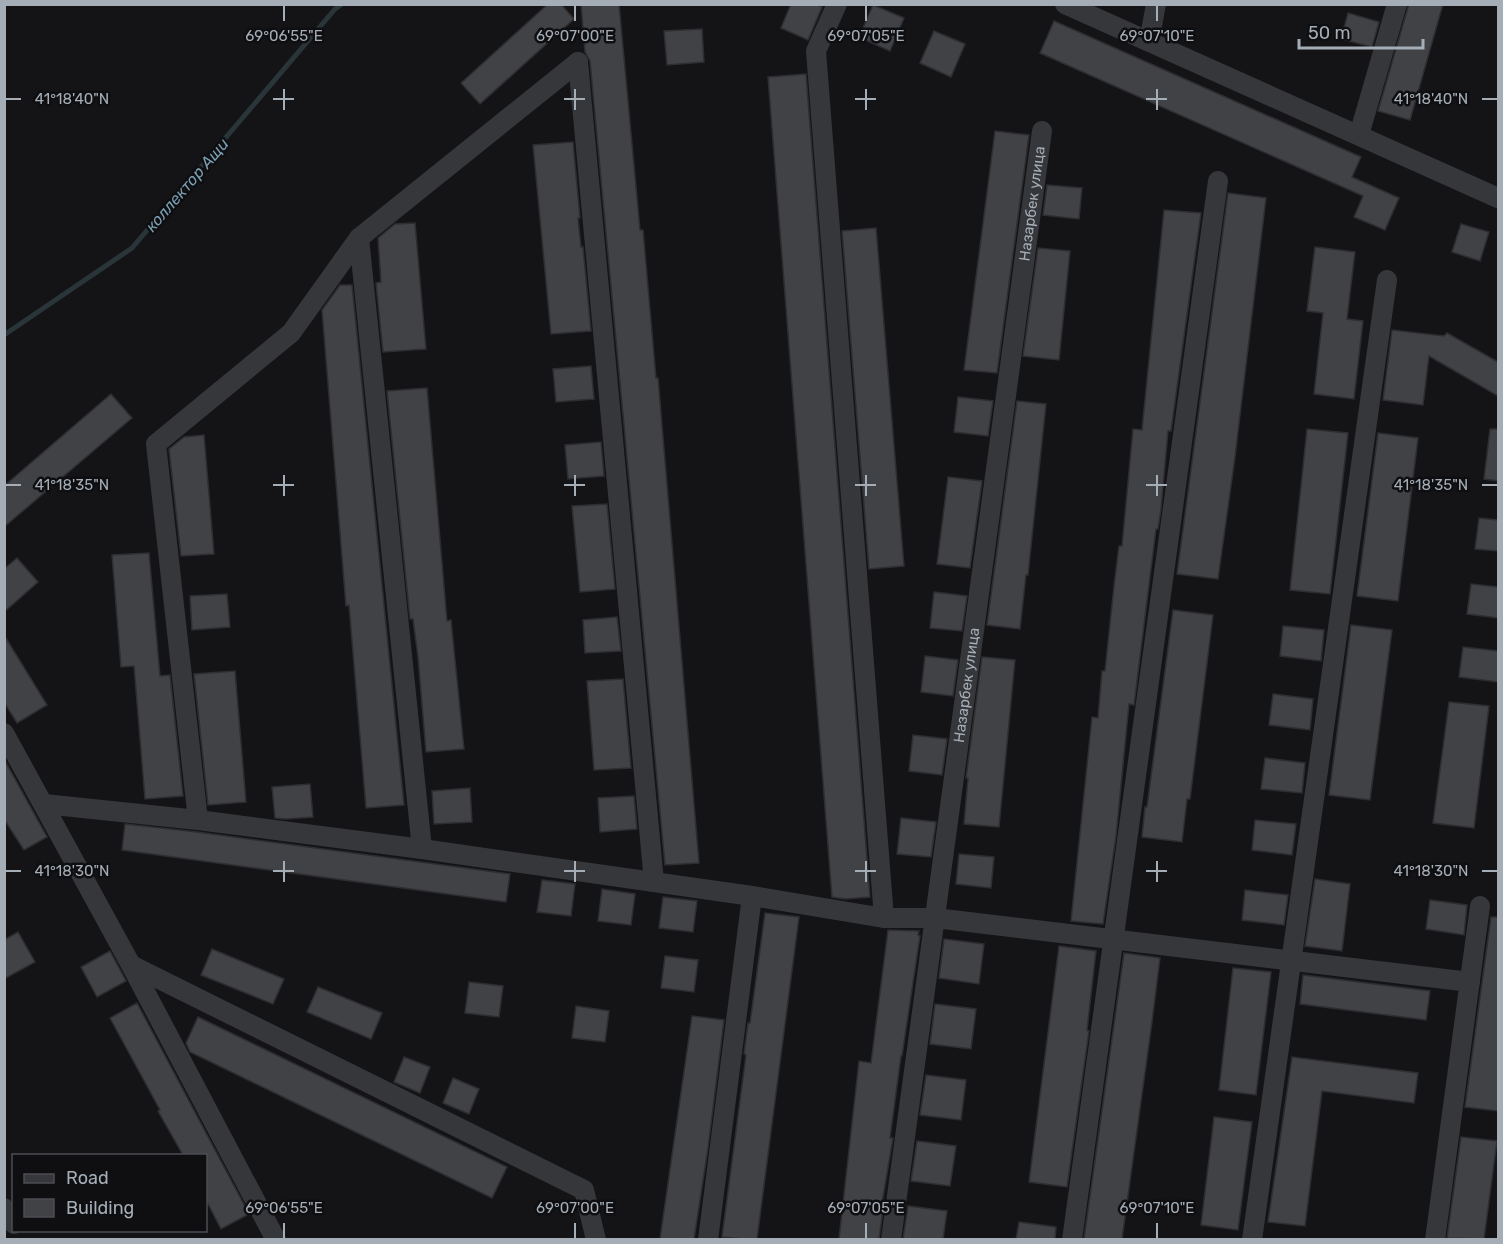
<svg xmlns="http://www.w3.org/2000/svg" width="1503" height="1244" font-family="Rubik,sans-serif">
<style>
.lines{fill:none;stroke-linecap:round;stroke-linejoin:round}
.stream{stroke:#2a353a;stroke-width:5}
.building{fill:#404246;stroke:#2e2e32;stroke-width:1.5}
.street{stroke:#35373b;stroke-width:20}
.ticks{fill:none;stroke:#a5adb6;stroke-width:2}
.labels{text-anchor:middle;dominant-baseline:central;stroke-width:5;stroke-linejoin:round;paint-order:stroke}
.street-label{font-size:15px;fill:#a5adb6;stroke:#0f0f11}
.water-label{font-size:16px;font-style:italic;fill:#7b9fb3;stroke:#0f0f11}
.ticks-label{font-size:15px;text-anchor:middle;fill:#a5adb6;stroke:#0f0f11;stroke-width:5;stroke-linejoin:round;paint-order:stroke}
</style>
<rect width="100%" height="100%" fill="#141416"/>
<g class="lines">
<polyline class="stream" points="4,335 132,248 335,9 342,4"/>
</g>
<g class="building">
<polygon points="548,4 561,4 574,19 480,104 461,83"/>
<polygon points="581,4 619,4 640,230 643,230 656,378 658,378 699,863 665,865 590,61 585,52"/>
<polygon points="791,4 816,4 822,7 808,40 781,28"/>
<polygon points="1409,4 1443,4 1410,120 1378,111"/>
<polygon points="873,5 904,18 890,51 859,37"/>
<polygon points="1348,13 1379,22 1372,47 1341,39"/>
<polygon points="1054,21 1361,157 1352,177 1399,198 1385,230 1354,217 1363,196 1040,53"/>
<polygon points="702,29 704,62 667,65 664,31"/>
<polygon points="934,31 965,44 951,77 920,63"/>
<polygon points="806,74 870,897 845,899 832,897 768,77"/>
<polygon points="995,131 1029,135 997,373 964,370"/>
<polygon points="573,142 580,218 578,218 581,247 583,247 591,331 551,334 533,145"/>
<polygon points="1047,185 1082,188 1079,219 1043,215"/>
<polygon points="1228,193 1266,198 1235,457 1218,579 1177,574"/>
<polygon points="1164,210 1201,213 1171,431 1168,431 1161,509 1158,529 1156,529 1134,705 1129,704 1116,836 1103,924 1071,921 1092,717 1098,718 1102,671 1105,671 1114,586 1119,546 1122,546 1133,429 1142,430"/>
<polygon points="415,223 426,349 383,352 376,283 381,282 378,238 395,224"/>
<polygon points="1461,224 1489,232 1480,261 1452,252"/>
<polygon points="876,228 904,566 869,569 842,231"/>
<polygon points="1315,247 1355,252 1347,319 1363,321 1354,399 1314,394 1323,313 1307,311"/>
<polygon points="1038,248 1070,251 1059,360 1023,356"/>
<polygon points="340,285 352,285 404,805 366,808 349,605 346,606 322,310"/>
<polygon points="1392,330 1444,336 1447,333 1498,362 1498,396 1429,356 1423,405 1383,400"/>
<polygon points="591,366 594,399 556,402 553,369"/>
<polygon points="427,388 447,621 451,620 464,749 426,752 418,657 413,619 410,619 387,391"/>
<polygon points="111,394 132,418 4,527 4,486"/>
<polygon points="958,397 993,401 988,436 954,432"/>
<polygon points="1017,401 1046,404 1028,575 1026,575 1020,629 987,625"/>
<polygon points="1307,429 1348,433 1330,594 1290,590"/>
<polygon points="1490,429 1498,429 1498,481 1484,479"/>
<polygon points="1378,433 1418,438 1398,601 1357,596"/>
<polygon points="204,435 214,554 181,556 169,449 184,437"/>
<polygon points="601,442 604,476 568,479 565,445"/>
<polygon points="948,477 982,481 970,568 937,564"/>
<polygon points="607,504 615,589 580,592 572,506"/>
<polygon points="1479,518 1498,520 1498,551 1475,549"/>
<polygon points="149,553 160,676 170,675 183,796 145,799 134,666 121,667 112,555"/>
<polygon points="17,558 38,582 4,612 4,569"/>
<polygon points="1471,584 1498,587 1498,618 1467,614"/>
<polygon points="934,592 967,596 962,631 930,628"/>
<polygon points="227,594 230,627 192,630 190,596"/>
<polygon points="1173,610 1213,615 1190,799 1187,799 1182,842 1142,837 1145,807 1147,807"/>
<polygon points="617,617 621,651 585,653 583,620"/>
<polygon points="1351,625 1392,630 1370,800 1329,795"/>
<polygon points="1283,626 1324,630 1321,661 1280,656"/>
<polygon points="4,635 47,705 17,723 4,702"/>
<polygon points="1463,647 1498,651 1498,682 1459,677"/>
<polygon points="925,656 958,660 953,696 921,692"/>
<polygon points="982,657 1015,660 999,827 964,824 968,778 966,778"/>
<polygon points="235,671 246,802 208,805 194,674"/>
<polygon points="623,679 631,768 594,770 587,681"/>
<polygon points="1273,694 1313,699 1310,730 1269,725"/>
<polygon points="1449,702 1489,706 1474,828 1433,823"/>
<polygon points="913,735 947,739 942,775 909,771"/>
<polygon points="1265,758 1305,763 1302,793 1261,789"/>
<polygon points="4,759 47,837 24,850 4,819"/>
<polygon points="310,784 313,817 286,819 275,818 272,787"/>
<polygon points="470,788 472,822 434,824 432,791"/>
<polygon points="634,796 637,829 600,832 598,798"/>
<polygon points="901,818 936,822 931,857 897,854"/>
<polygon points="1255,820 1296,824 1292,855 1252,850"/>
<polygon points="125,824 197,832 510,874 506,902 122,850"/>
<polygon points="959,854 994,857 991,888 956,884"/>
<polygon points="1315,879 1350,884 1342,951 1305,946"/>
<polygon points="542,880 575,884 571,916 537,912"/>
<polygon points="602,889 635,894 631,925 598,921"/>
<polygon points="1245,890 1288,895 1284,925 1242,920"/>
<polygon points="663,897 697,901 693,932 659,928"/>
<polygon points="1430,900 1467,905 1464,935 1426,929"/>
<polygon points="765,913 799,917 757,1239 743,1239 722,1237 746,1055 744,1054 748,1023 750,1023"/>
<polygon points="1491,917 1498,917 1498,1111 1465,1107"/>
<polygon points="888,930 919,931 918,935 920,936 902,1056 901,1056 890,1138 893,1138 882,1203 884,1203 879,1239 839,1239 859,1061 871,1063"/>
<polygon points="18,932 35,962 4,979 4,940"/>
<polygon points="944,939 984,944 979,984 939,978"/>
<polygon points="1059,946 1096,951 1087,1030 1089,1031 1067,1187 1029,1182"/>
<polygon points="212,949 284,979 273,1004 201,975"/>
<polygon points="110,951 126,981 97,997 81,967"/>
<polygon points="1124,953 1160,958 1152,1022 1122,1239 1084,1239"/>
<polygon points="665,956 698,960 694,992 661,988"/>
<polygon points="1233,968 1271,972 1256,1095 1219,1090"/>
<polygon points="1303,975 1430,991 1426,1020 1300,1004"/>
<polygon points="469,982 503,986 499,1017 465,1013"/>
<polygon points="318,987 382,1013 371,1039 307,1012"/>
<polygon points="137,1003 249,1214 221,1229 206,1200 206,1155 183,1155 158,1111 160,1110 110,1018"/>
<polygon points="935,1004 976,1009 971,1049 930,1044"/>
<polygon points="576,1006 609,1011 605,1042 572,1038"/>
<polygon points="692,1016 724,1020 708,1148 694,1239 660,1239"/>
<polygon points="198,1017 507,1167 492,1198 190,1052 186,1043"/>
<polygon points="404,1057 430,1067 420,1093 394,1082"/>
<polygon points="1292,1057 1418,1073 1414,1103 1322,1091 1305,1226 1268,1222"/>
<polygon points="926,1075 966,1080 961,1120 920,1115"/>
<polygon points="453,1078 479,1089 469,1114 443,1103"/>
<polygon points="1214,1117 1252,1122 1238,1230 1201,1225"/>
<polygon points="1461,1137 1497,1141 1484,1239 1447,1238"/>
<polygon points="917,1141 956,1146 950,1186 911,1181"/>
<polygon points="908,1206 947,1211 943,1239 903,1239"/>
<polygon points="1019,1222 1056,1227 1055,1239 1016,1239"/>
</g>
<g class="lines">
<g class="street">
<polyline points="837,4 816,51 884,918"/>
<polyline points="1065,4 1498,198"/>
<polyline points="1149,42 1156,4"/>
<polyline points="578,62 654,882"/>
<polyline points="1359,135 1397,4"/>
<polyline points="359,238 422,849"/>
<polyline points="4,733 131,965 276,1240"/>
<polyline points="44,804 198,820 422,849 752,896 884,918 935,918 1470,982"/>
<polyline points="198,820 156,444 291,333 359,238 578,62"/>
<polyline points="131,965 584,1190 596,1240"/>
<polyline points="4,1208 14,1224"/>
<polyline points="708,1240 752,896"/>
<path id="s1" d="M 891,1240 L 1042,131"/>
<polyline points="1072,1240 1218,181"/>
<polyline points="1252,1240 1387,280"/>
<polyline points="1435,1240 1480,906"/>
</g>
</g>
<path class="ticks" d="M 284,6 L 284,21M 575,6 L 575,21M 866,6 L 866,21M 1157,6 L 1157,21M 284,89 L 284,110M 575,89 L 575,110M 866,89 L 866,110M 1157,89 L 1157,110M 6,99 L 21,99M 273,99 L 294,99M 564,99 L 585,99M 855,99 L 876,99M 1146,99 L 1167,99M 1482,99 L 1497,99M 284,475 L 284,496M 575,475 L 575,496M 866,475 L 866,496M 1157,475 L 1157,496M 6,485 L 21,485M 273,485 L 294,485M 564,485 L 585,485M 855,485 L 876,485M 1146,485 L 1167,485M 1482,485 L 1497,485M 284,861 L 284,882M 575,861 L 575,882M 866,861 L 866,882M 1157,861 L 1157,882M 6,871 L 21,871M 273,871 L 294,871M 564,871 L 585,871M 855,871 L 876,871M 1146,871 L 1167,871M 1482,871 L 1497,871M 284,1223 L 284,1238M 575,1223 L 575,1238M 866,1223 L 866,1238M 1157,1223 L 1157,1238"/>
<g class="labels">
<g class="street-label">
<text stroke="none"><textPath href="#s1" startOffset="1046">Назарбек улица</textPath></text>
<text stroke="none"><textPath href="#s1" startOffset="560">Назарбек улица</textPath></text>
</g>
<g class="water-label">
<text transform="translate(187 185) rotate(-49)">коллектор Ащи</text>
</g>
</g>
<g class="ticks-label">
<text x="284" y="41">69°06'55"E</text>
<text x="575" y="41">69°07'00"E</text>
<text x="866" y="41">69°07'05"E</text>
<text x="1157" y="41">69°07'10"E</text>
<text x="72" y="104">41°18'40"N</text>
<text x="1431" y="104">41°18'40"N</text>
<text x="72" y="490">41°18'35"N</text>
<text x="1431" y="490">41°18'35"N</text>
<text x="72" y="876">41°18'30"N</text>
<text x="1431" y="876">41°18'30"N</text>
<text x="284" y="1213">69°06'55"E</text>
<text x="575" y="1213">69°07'00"E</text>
<text x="866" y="1213">69°07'05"E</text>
<text x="1157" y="1213">69°07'10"E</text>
</g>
<rect width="1503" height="1244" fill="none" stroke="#a5adb6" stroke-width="12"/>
<rect x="12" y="1154" width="195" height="78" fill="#0f0f11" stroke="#4b4e53" stroke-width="1.5"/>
<rect x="24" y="1174" width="30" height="9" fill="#35373b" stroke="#4b4e53" stroke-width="1.5"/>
<text x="66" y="1184" font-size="18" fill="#a5adb6">Road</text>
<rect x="24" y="1199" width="30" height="18" fill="#404246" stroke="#4b4e53" stroke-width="1.5"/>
<text x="66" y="1214" font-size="18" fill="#a5adb6">Building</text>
<path d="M1299 39v9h124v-9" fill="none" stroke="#a5adb6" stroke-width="3"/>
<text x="1308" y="39" font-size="18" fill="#a5adb6" stroke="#0f0f11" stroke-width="4.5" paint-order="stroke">50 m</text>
</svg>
